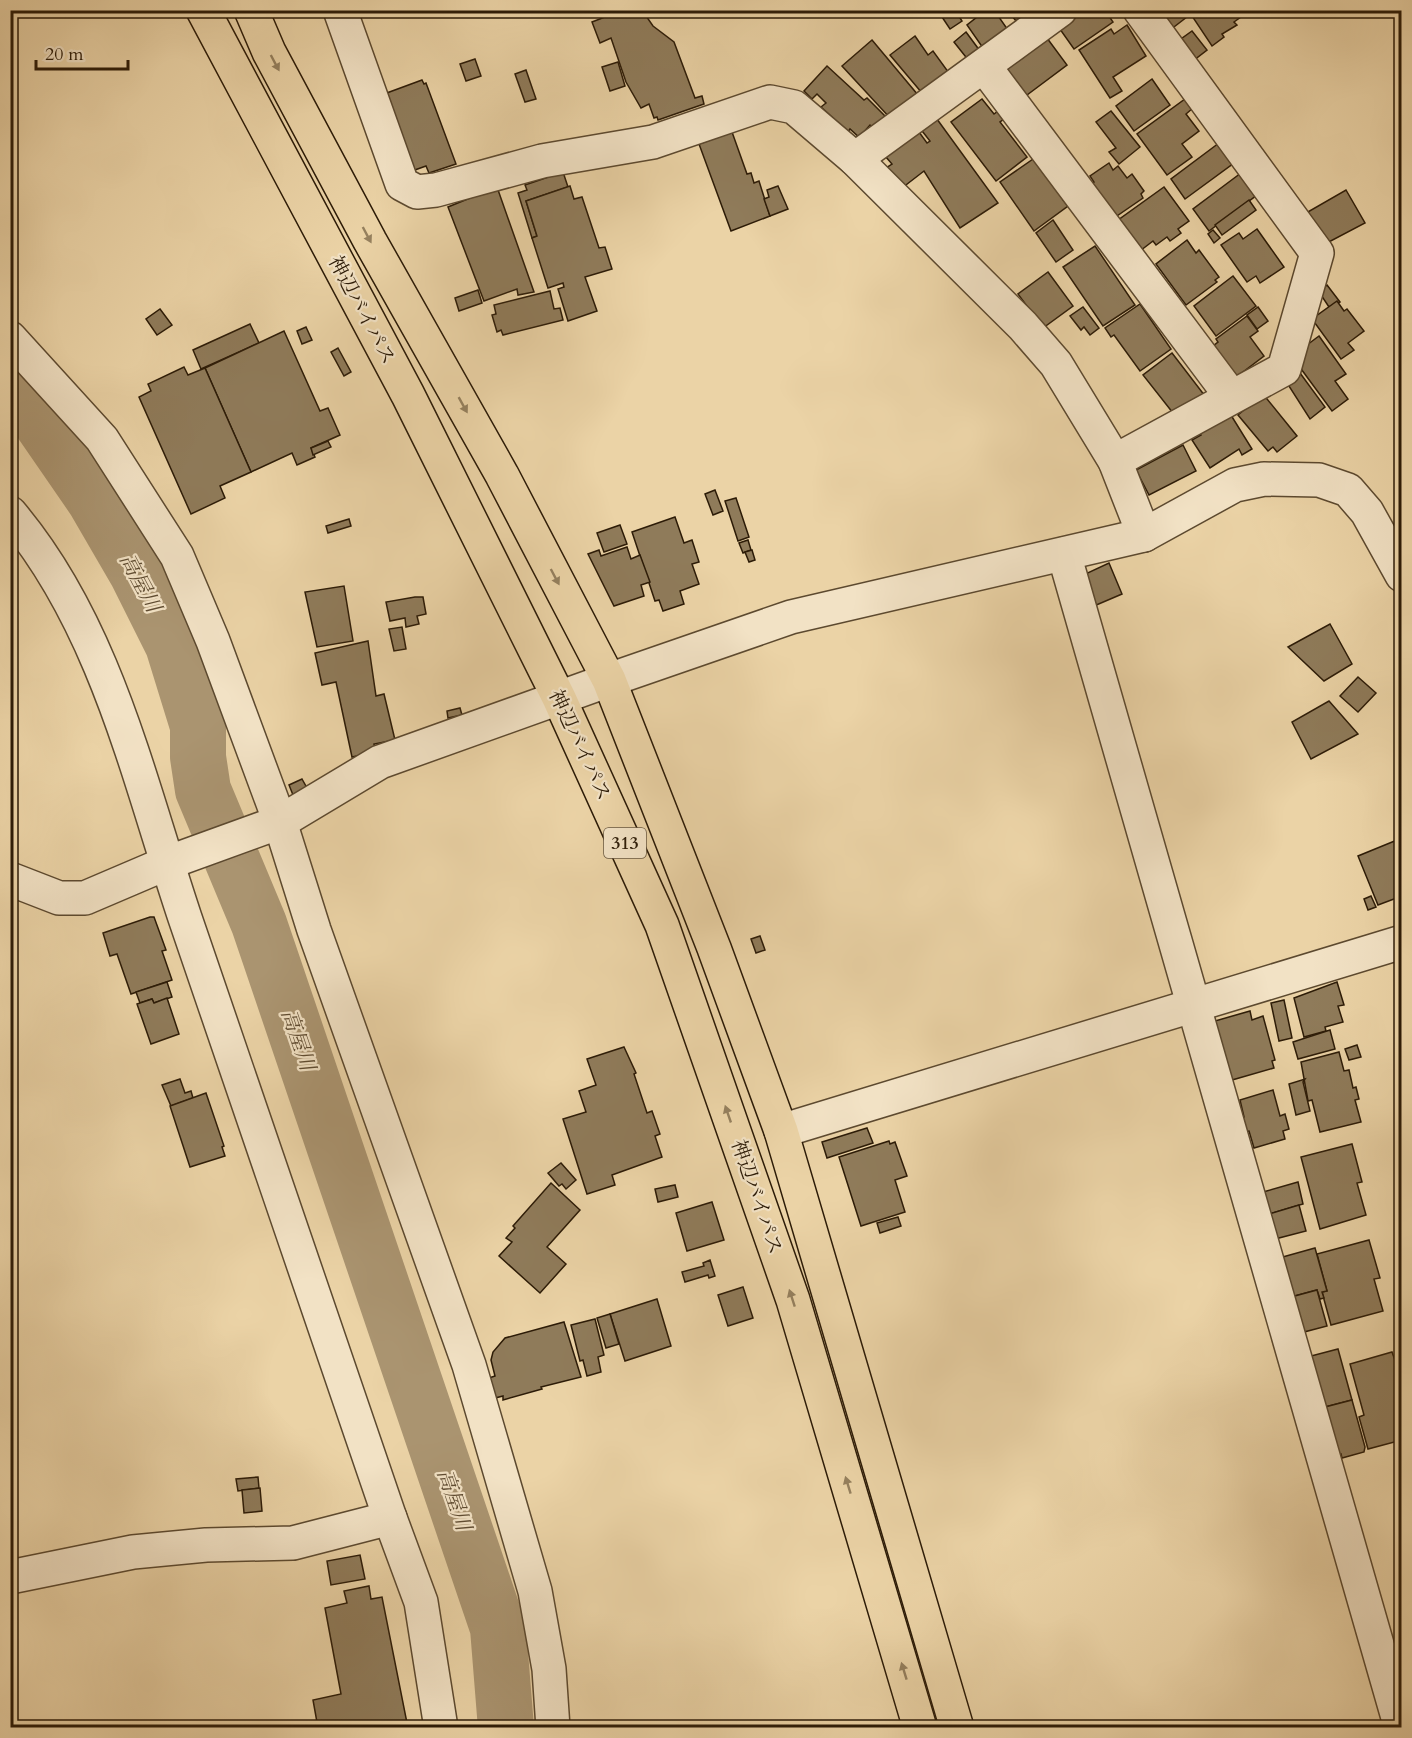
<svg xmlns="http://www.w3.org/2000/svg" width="1412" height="1738" font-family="Cardo,'Noto Serif JP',serif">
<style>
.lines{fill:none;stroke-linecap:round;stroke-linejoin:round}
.river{stroke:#aa9470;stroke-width:56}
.building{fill:#8f7b5a;stroke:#2c1b07;stroke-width:1.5}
.minor-casing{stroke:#5c492f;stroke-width:36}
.highway-casing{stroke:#2c1b07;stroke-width:36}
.minor{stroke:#f2e2c5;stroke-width:33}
.highway{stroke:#ebd3a6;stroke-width:33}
.oneway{fill:#95805e}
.labels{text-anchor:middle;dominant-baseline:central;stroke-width:4.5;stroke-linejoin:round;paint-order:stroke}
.shield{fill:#f2e2c5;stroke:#675740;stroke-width:1.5}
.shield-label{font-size:18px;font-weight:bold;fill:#2c1b07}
.street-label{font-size:20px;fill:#2c1b07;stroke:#f2e2c5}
.water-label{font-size:21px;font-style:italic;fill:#5e4b31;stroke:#f2e2c5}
</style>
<rect width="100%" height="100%" fill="#ebd3a6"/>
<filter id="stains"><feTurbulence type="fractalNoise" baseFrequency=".00333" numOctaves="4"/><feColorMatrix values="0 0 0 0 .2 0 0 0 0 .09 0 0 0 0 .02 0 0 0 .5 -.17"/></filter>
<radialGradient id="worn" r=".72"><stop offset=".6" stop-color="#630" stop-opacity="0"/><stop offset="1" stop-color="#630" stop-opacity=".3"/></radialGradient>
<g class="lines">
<polyline class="river" points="10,388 32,409 94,499 137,573 173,645 198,726 198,757 203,790 259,924 498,1628 506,1728"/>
</g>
<g class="building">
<polygon points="610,10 642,10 653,26 674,42 695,98 702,96 704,104 658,120 657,117 654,118 649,104 641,108 626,82 611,38 600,43 592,22 613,14"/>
<polygon points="955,10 962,21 950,29 942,17"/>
<polygon points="986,10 994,10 1008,30 983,48 967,25"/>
<polygon points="1007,10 1029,10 1016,21"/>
<polygon points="1079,10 1105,10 1113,22 1074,49 1057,25"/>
<polygon points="1155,10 1196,10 1170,30"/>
<polygon points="1200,10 1247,10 1248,12 1234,22 1237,25 1222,34 1224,37 1212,46 1192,16"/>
<polygon points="1127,25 1146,56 1113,77 1122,91 1110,98 1079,50 1111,29 1114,34"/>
<polygon points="1192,31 1207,50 1189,64 1174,44"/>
<polygon points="966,32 980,51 969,61 954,42"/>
<polygon points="1044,34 1067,65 1023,98 1004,71 1024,57 1022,54"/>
<polygon points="915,36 928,55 933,51 949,73 922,93 890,55"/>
<polygon points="872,40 918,95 891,119 842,66"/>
<polygon points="475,59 481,76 466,81 460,64"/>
<polygon points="618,62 625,86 610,91 602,67"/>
<polygon points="827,66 864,100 867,98 886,117 874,129 870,125 862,134 861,139 850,129 848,132 821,107 826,103 817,94 812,99 804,91"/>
<polygon points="526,70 536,99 525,102 515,74"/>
<polygon points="1152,79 1170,105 1134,131 1116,106"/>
<polygon points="422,80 424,84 426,83 456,164 429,173 426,166 412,171 384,94"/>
<polygon points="982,99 994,114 998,111 1004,119 1000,122 1027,157 996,181 951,122"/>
<polygon points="1185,99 1193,108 1186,114 1199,131 1182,144 1192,157 1167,175 1137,134"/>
<polygon points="1111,111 1140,147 1119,164 1109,152 1116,148 1096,122"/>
<polygon points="934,115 998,203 960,228 924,171 902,188 886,168 892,164 886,157 919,132 927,143 930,141 919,127"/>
<polygon points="732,132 747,174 751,173 754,183 759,181 770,216 731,231 699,144"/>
<polygon points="1219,143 1234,163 1185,199 1171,179"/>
<polygon points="1036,157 1065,199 1063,200 1068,206 1034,231 1000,182"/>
<polygon points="1109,163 1113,170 1118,166 1127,178 1132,174 1144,191 1141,194 1143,198 1111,220 1087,187 1094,182 1090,176"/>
<polygon points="563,172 568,187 526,201 537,236 532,238 518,193 527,190 525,185"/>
<polygon points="1241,173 1257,195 1209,231 1193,209"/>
<polygon points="570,186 574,199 582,197 599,248 605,247 612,269 585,277 597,311 568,321 558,289 564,287 563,283 548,288 532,238 537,236 526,201"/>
<polygon points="778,186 788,209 770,216 764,199 769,197 767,190"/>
<polygon points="497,187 534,292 518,295 517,289 484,301 448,207"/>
<polygon points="1164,187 1189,221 1178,229 1181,233 1170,241 1167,237 1156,245 1153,241 1136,254 1114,223"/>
<polygon points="1346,190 1365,223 1325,244 1306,213"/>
<polygon points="1249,200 1256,210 1222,235 1215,225"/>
<polygon points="1053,220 1073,250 1056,262 1036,233"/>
<polygon points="1257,229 1284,267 1260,283 1256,276 1247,282 1221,245 1239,233 1243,239"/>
<polygon points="1213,230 1220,238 1214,243 1208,234"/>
<polygon points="1187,240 1196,253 1199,250 1219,277 1215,280 1217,282 1186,305 1156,264"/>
<polygon points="1095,246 1135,305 1103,326 1063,267"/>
<polygon points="1048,272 1073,306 1043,328 1018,294"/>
<polygon points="1233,276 1256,306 1216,336 1194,306"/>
<polygon points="1327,285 1340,302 1329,307 1319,292"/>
<polygon points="478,290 482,303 459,311 455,298"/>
<polygon points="550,291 554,309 560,308 563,320 503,335 501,330 497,332 492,315 496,314 494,305"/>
<polygon points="1337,301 1344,311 1347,309 1364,331 1348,343 1354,350 1341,359 1312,319"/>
<polygon points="1140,304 1171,349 1140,371 1114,335 1111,337 1105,328"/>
<polygon points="1083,307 1099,328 1090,335 1084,327 1081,330 1070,316"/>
<polygon points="1258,307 1268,321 1257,329 1247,315"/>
<polygon points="160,309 172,325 157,335 146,319"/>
<polygon points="1247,316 1258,331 1250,337 1264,356 1231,381 1208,350 1218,342 1216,339"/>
<polygon points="250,324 259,343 201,369 193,350"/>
<polygon points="306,327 312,340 302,344 297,331"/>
<polygon points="284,331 320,411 328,408 340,435 311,448 315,457 297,465 292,453 251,472 205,368"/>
<polygon points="1319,336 1346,374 1335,381 1348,399 1332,411 1296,362 1299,351"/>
<polygon points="338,348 351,372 344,376 331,352"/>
<polygon points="1172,353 1205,396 1173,413 1143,375"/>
<polygon points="184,367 188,375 205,368 251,472 220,486 225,498 191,514 139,397 151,391 148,384"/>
<polygon points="1300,373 1325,407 1310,419 1287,383"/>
<polygon points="1263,394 1297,436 1277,452 1273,447 1268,451 1238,415"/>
<polygon points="1229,412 1252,449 1242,455 1239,449 1210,468 1192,440 1201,435 1198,431"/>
<polygon points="328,441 331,447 313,455 311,448"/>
<polygon points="1183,445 1196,471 1149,495 1136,470"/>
<polygon points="715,490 723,511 713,515 705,494"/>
<polygon points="736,498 749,537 738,541 725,501"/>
<polygon points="675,517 684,543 692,540 699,562 692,564 699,584 680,591 684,604 663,611 659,600 655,601 632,532"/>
<polygon points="349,519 351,526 328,533 326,526"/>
<polygon points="620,525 627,544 604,552 597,533"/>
<polygon points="748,540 751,550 743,553 739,543"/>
<polygon points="627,547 631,559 640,555 650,582 641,585 644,596 614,606 588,554 599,550 601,556"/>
<polygon points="752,550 755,560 749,562 745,552"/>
<polygon points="1109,563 1122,594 1094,606 1081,576"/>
<polygon points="344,586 353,641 317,647 305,592"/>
<polygon points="415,597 423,597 426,614 417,616 419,624 406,627 405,618 390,621 386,602"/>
<polygon points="1330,624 1352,664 1324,681 1288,647"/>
<polygon points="402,627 406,649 394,651 389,629"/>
<polygon points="368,641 376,696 384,694 395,740 374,744 376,752 352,757 336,682 322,685 315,653"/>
<polygon points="1358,677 1376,693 1358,712 1340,696"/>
<polygon points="1329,701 1358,734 1311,759 1292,722"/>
<polygon points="460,708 462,715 448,718 447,711"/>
<polygon points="302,779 307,788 293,795 289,785"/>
<polygon points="1397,840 1402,851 1402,896 1378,905 1358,856"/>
<polygon points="1371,896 1376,907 1368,910 1364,899"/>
<polygon points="150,917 154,917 166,950 162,951 172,980 131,994 117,954 110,956 103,933"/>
<polygon points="10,929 15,945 10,946"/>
<polygon points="760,936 765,950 756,953 751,939"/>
<polygon points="167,982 172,997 154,1003 152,999 140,1003 136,992"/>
<polygon points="1337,982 1344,1005 1338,1006 1343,1022 1325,1027 1326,1031 1304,1037 1294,998"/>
<polygon points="167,998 179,1034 151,1044 137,1004 152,999 154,1003"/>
<polygon points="1284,1000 1292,1038 1279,1041 1271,1003"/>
<polygon points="1250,1011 1252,1020 1263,1016 1275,1060 1272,1061 1274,1068 1232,1080 1215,1021"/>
<polygon points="1330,1030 1335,1049 1298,1059 1293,1042"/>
<polygon points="1357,1045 1361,1057 1349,1060 1345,1049"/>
<polygon points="624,1047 636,1073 634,1074 647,1113 652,1111 660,1134 655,1136 662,1157 612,1175 615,1185 587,1194 563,1119 586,1112 579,1091 596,1085 587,1059"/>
<polygon points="1339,1052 1344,1071 1349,1070 1353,1088 1356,1087 1359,1099 1355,1100 1361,1122 1320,1132 1312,1100 1308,1101 1301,1062"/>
<polygon points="180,1079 185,1093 191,1091 193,1098 171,1106 162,1085"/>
<polygon points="1305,1079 1303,1082 1310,1111 1296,1115 1289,1084"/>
<polygon points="1273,1090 1280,1116 1285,1114 1289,1129 1283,1131 1285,1139 1254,1148 1249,1131 1244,1132 1241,1118 1244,1117 1240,1100"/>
<polygon points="206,1093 224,1146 222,1147 225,1156 190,1167 170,1106"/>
<polygon points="867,1128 873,1143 827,1158 822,1142"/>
<polygon points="889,1141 890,1144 895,1142 907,1176 895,1180 905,1212 861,1226 839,1157"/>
<polygon points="1352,1144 1362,1182 1357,1183 1366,1215 1320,1229 1301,1157"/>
<polygon points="561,1163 576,1180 566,1189 562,1184 559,1186 548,1173"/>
<polygon points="1298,1182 1303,1204 1269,1214 1263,1192"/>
<polygon points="551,1183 580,1210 547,1247 566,1264 540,1293 499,1256 512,1242 506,1238 515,1228 513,1226"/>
<polygon points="675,1185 678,1197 658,1202 655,1189"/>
<polygon points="712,1202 724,1240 687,1251 676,1213"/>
<polygon points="1299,1205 1306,1231 1275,1239 1269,1214"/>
<polygon points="898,1217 901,1226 880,1233 877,1223"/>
<polygon points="1369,1240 1380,1278 1374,1279 1383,1311 1331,1325 1322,1292 1327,1291 1317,1254"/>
<polygon points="1315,1248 1327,1291 1322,1292 1324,1298 1320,1299 1317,1290 1291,1297 1279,1258"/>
<polygon points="710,1260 715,1276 709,1278 708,1275 685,1282 682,1272 704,1266 703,1263"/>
<polygon points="743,1287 753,1318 728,1326 718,1295"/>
<polygon points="1317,1290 1327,1326 1304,1332 1291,1297"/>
<polygon points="657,1299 671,1346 625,1361 610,1314"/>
<polygon points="610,1314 619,1344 606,1348 597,1318"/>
<polygon points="595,1319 604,1355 598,1357 601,1372 587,1376 583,1360 580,1361 571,1325"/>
<polygon points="564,1322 581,1377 541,1387 542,1389 503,1400 503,1396 495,1398 489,1378 495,1376 491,1360 493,1352 505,1338"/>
<polygon points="1338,1349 1352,1400 1325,1407 1311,1356"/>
<polygon points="1392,1352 1402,1380 1402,1440 1368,1449 1359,1417 1364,1415 1350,1364"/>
<polygon points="1352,1400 1365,1447 1364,1452 1342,1458 1341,1454 1338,1455 1325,1407"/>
<polygon points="258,1477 259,1488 238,1491 236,1479"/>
<polygon points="260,1488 262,1511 244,1513 242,1490"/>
<polygon points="360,1555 365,1579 331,1585 327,1561"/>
<polygon points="369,1586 371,1599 382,1597 408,1728 318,1728 313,1700 341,1694 325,1608 347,1603 344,1591"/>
</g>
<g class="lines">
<g class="minor-casing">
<g id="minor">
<polyline points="340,10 402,184 417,192 436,190 542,161 653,142 770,102 794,107 855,159 1023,326 1056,364 1115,461 1144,535"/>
<polyline points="984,66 1231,396"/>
<polyline points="855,159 1060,10"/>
<polyline points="10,338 102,439 177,556 213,641 280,822 314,930 469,1365 535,1591 549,1669 553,1728"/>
<polyline points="1115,461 1284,369 1317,253 1140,10"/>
<path d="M 10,513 C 106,626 139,781 185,918 C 254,1118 322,1318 390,1518"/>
<polyline points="1064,554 1401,1728"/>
<polyline points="10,879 59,898 85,898 167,863 280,822 380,762 609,680 791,617 1144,535 1235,485 1264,479 1319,480 1348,490 1367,512 1402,575"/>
<polyline points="781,1131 1402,942"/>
<polyline points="10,1577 133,1552 206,1545 293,1543 390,1518 421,1602 441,1728"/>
</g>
</g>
<g class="highway-casing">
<g id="highway">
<polyline points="203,10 408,395 559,698 662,925 793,1300 920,1728"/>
<polyline points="251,10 269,52 370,241 502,475 609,680 714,948 781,1131 957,1728"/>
</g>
</g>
<use href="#minor" class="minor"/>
<use href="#highway" class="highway"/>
</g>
<defs><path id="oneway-solid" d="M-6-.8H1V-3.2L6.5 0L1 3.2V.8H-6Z" transform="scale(1.5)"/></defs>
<g class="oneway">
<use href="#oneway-solid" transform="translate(275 63) rotate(62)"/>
<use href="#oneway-solid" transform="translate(367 235) rotate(62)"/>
<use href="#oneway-solid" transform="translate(463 405) rotate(61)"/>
<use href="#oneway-solid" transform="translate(555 577) rotate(62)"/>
<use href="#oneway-solid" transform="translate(728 1114) rotate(-109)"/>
<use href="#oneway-solid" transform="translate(792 1298) rotate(-108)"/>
<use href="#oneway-solid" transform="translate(848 1485) rotate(-107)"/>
<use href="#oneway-solid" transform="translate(904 1671) rotate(-107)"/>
</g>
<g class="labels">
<rect class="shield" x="604" y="828" width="42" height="30" rx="4.5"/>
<g class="shield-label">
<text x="625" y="843">313</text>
</g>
<g class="street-label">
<text transform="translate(362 310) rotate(62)">神辺バイパス</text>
<text transform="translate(580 745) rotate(65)">神辺バイパス</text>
<text transform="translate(757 1197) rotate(71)">神辺バイパス</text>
</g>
<g class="water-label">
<text transform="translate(140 583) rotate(62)">高屋川</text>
<text transform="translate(298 1040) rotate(71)">高屋川</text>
<text transform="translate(454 1500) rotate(71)">高屋川</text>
</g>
</g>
<rect width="1412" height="1738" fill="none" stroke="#ebd3a6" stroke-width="36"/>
<rect x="12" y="12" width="1388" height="1714" fill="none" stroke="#2c1b07" stroke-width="3"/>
<rect x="18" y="18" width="1376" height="1702" fill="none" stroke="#2c1b07" stroke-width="1.5"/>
<path d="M36 60v9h92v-9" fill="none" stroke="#2c1b07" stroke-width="3"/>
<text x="45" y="60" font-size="18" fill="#2c1b07" stroke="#f2e2c5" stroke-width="4.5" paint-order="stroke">20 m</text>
<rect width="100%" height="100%" filter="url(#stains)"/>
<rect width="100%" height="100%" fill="url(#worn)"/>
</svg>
